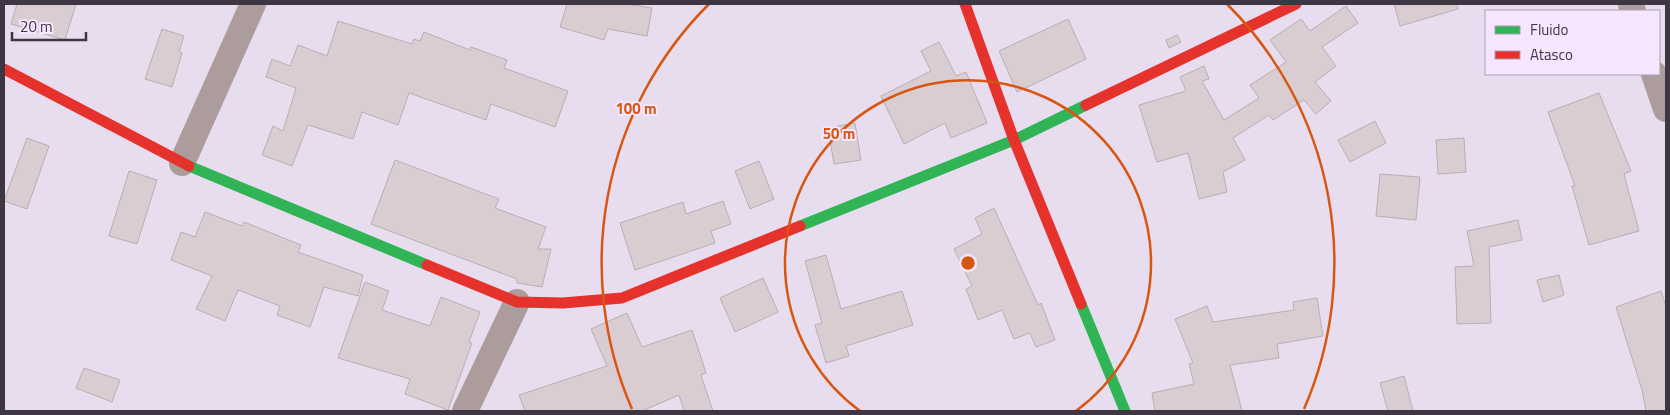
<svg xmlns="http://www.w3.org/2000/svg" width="1670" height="415" font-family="'Titillium Web',sans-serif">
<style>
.building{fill:#d9cdd1;stroke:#b9aeb3}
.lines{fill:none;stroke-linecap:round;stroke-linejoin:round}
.street{stroke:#ad9c9c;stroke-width:26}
.fast{stroke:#30b455;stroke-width:11}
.jam{stroke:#e5322d;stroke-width:11}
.ring{fill:none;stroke:#d75611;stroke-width:2.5}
.centre{fill:#d75611;stroke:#f6e5fe;stroke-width:2.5}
.ring-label{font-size:15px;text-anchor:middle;font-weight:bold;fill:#d75611;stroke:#f6e5fe;stroke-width:4;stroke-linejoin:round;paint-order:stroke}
</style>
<rect width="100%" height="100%" fill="#e8ddee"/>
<g class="building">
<polygon points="17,4 76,4 65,40 11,24"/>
<polygon points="567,4 626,4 652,8 647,36 608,29 604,40 560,27"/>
<polygon points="1394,4 1457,4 1458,9 1400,26"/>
<polygon points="1346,6 1358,23 1322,47 1336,66 1315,82 1331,101 1316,114 1304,100 1273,120 1269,115 1233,138 1245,160 1223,172 1227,192 1199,199 1188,153 1157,162 1139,105 1186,91 1180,77 1204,66 1209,79 1202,81 1224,120 1259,98 1250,85 1286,62 1270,40 1301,19 1310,31"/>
<polygon points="1068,19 1086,59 1017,92 999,51"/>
<polygon points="338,21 412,44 414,39 420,41 424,32 470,50 471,47 507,60 504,68 568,91 555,127 491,104 486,120 409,93 398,125 362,112 353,139 308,125 292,166 262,155 273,126 283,131 296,88 266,77 272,59 290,66 298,45 327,56"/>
<polygon points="162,29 184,36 179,52 182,53 172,87 145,79"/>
<polygon points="1177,35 1181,42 1169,48 1166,40"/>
<polygon points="939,42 956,76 966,72 987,123 951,138 945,123 904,144 881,96 931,71 921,51"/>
<polygon points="1599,93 1631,171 1624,174 1639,231 1589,245 1572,186 1575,186 1548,112"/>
<polygon points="1375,121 1386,143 1350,162 1338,140"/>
<polygon points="855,123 861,160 834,164 828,128"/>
<polygon points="27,138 49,146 27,209 4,201"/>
<polygon points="1464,138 1466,172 1438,174 1436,140"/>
<polygon points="395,160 499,199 495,208 546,227 538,249 551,249 542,287 517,283 517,279 371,224"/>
<polygon points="759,161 774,199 750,209 735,171"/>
<polygon points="129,171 157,180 137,244 109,236"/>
<polygon points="1380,174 1420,177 1416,220 1376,216"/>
<polygon points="723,201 731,224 711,231 715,243 635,270 620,223 683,202 686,214"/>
<polygon points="994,208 1038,305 1041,303 1055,340 1036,347 1030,333 1014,339 1002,310 978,320 966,289 972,286 954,249 982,234 975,218"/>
<polygon points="205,212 242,226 244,222 301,245 298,252 363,275 358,296 324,287 310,327 277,315 280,306 238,290 225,321 196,309 212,276 171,260 181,232 195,237"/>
<polygon points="1518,220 1522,240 1489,247 1491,323 1457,324 1455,267 1474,266 1467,231"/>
<polygon points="826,255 841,309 902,291 913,325 846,346 849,356 826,363 815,325 822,323 805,261"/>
<polygon points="1559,275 1564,295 1543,302 1537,280"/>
<polygon points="763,278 778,312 735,332 720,298"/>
<polygon points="365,282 389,291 382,310 430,326 441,297 480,312 469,342 472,343 448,410 405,394 410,379 338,358"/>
<polygon points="1661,291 1666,306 1666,411 1646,411 1642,390 1616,307"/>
<polygon points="1317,298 1323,336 1277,344 1279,358 1230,365 1242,411 1155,411 1152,393 1194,384 1189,364 1193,363 1175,319 1207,306 1213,322 1294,310 1293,302"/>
<polygon points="627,313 642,347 692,330 706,373 701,375 713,411 684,411 679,395 642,411 525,411 519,395 607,366 591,329"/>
<polygon points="84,368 120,380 112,402 76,388"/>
<polygon points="1404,376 1413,411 1388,411 1380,383"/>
</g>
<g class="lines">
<g class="street">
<polyline points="1631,4 1633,11"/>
<polyline points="1654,74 1666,109"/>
<polyline points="182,163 253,4"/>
<polyline points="465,411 517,302"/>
</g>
<g class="fast">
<polyline points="189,166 427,265"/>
<polyline points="800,226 1014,140 1086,105"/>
<polyline points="1081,304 1125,411"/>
</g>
<g class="jam">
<polyline points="965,4 1014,140 1081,304"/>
<polyline points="4,69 189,166"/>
<polyline points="1086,105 1296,4"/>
<polyline points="427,265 517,302 563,303 622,298 800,226"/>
</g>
</g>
<g class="ring">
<path d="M860 411A183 183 0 1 1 1076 411"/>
<path d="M632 409A366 366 0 0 1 709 4M1227 4A366 366 0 0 1 1304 409"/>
</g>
<circle cx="968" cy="263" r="8" class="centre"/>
<g class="ring-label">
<text x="636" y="114">100 m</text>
<text x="839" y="139">50 m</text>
</g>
<rect width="1670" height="415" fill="none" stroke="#3e3642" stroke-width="10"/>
<rect x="1485" y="10" width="175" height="65" fill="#f6e5fe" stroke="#ac9fb3"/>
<rect x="1495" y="26" width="25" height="8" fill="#30b455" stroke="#ac9fb3"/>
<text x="1530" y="35" font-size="15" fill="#3e3642">Fluido</text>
<rect x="1495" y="51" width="25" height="8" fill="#e5322d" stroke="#ac9fb3"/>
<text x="1530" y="60" font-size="15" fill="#3e3642">Atasco</text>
<path d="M12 32v8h74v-8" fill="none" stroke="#3e3642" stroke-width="2.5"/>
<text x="20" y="32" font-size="15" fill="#3e3642" stroke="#f6e5fe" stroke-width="4" paint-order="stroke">20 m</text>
</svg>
